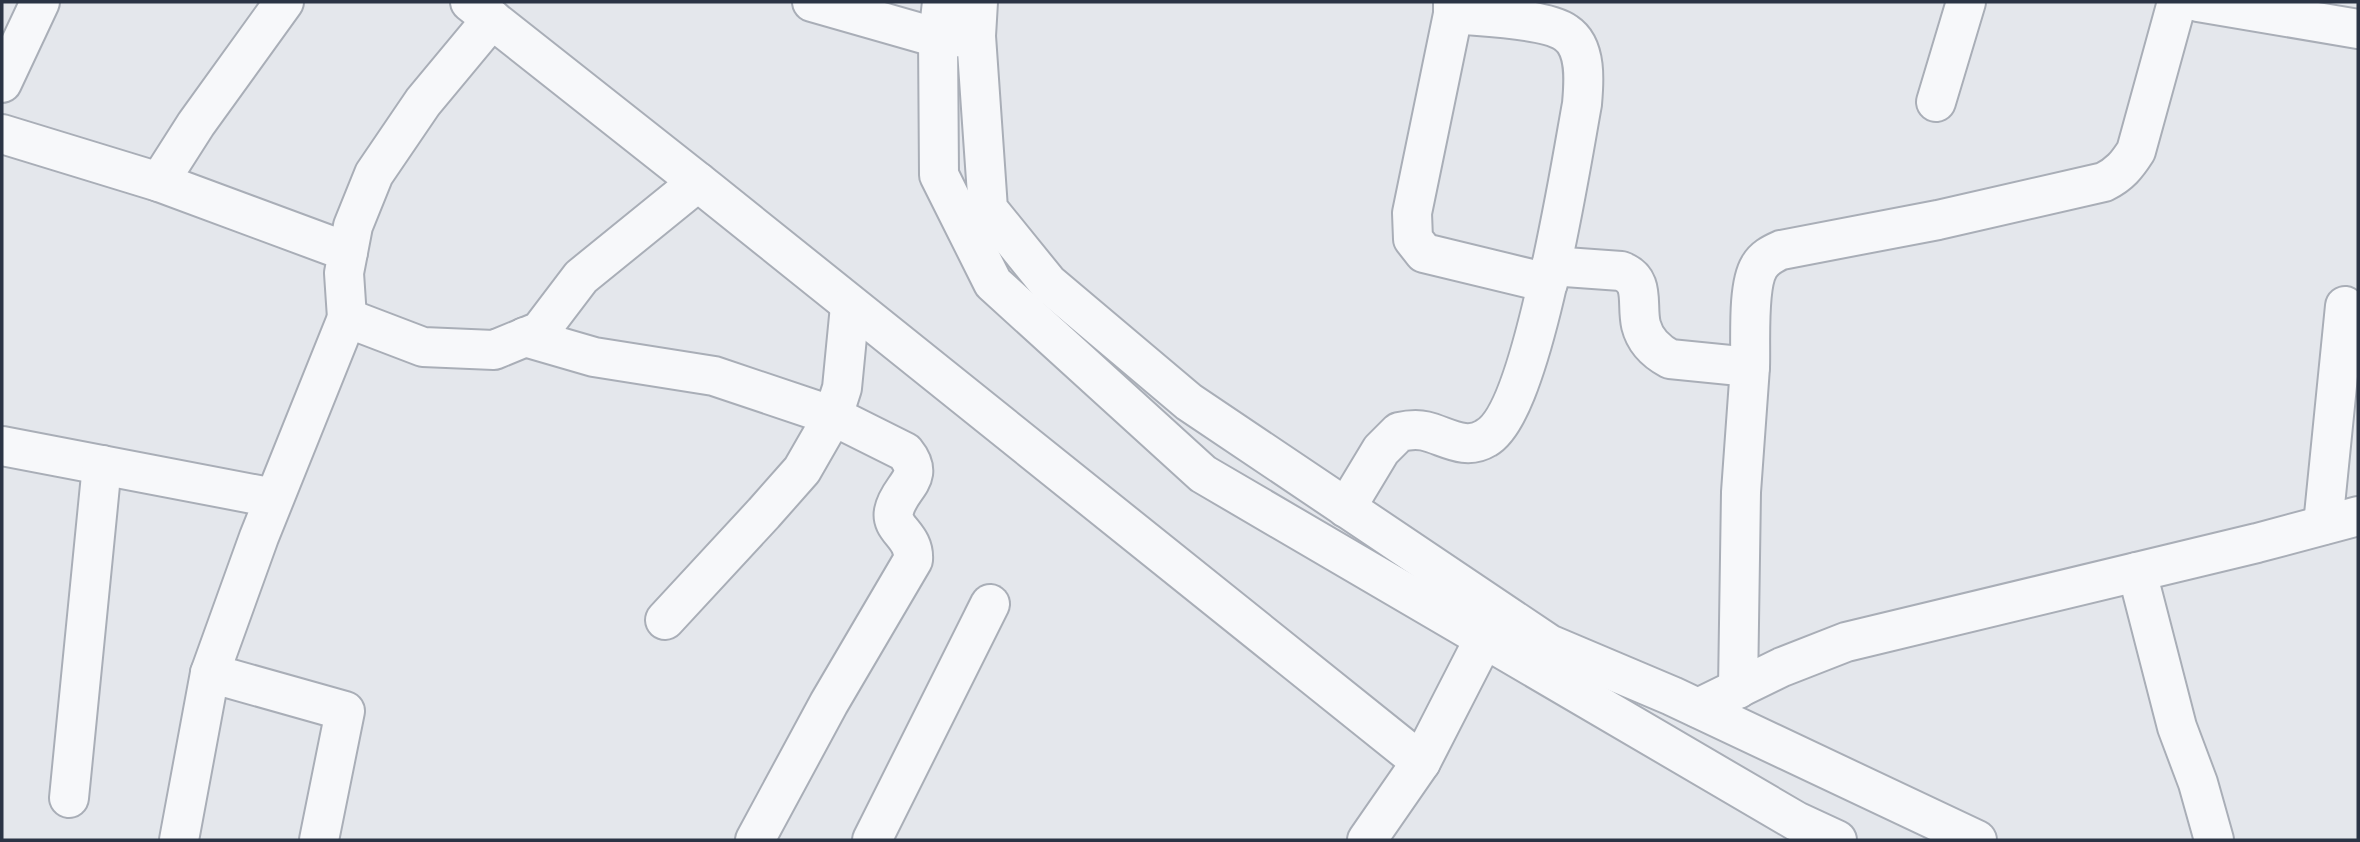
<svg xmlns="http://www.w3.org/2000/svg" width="2360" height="842" font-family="'Open Sans',sans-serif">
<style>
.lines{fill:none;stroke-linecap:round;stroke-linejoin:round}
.street-casing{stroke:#a9aeb7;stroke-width:42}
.street{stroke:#f7f8fa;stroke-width:38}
</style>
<rect width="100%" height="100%" fill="#e4e7ec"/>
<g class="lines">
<g class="street-casing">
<g id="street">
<polyline points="470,2 708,190 1421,762"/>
<polyline points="812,2 938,38 963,37"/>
<polyline points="942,2 938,38 939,175 993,283 1203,474 1796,821 1837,840"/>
<polyline points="978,2 976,36 988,209 1048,283 1189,402 1549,644 1672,696 1977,840"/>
<polyline points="1453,2 1453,14 1412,213 1413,239 1424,253 1548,283"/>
<polyline points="2198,2 2358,29"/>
<polyline points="2,83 40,2"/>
<polyline points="1936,102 1966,2"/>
<polyline points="2,134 159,182 196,124 284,2"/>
<polyline points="159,182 348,252"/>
<path d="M 1551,266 L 1621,271 C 1646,280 1636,304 1641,325 C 1645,341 1657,352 1670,359 L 1750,367 L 1741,492 L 1738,689"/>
<polyline points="347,318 344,273 353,226 374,174 423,102 492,19"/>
<polyline points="525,337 594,357 714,376 833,416 842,388 850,306"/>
<path d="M 1750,367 C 1751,342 1747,287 1759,267 C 1764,258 1772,254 1781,250 L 1938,220 L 2104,182 C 2120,174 2127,165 2136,151 L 2177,2"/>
<polyline points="2,446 274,498"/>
<path d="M 1346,508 L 1381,450 L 1399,432 C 1408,430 1417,429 1425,431 C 1446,436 1465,451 1486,438 C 1533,412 1571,163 1582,104 C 1584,82 1587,47 1566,33 C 1545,18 1480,17 1453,14"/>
<polyline points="2323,525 2345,306"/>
<polyline points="2137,572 2177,727 2198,783 2214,840"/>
<path d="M 665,620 L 764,513 L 802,470 L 833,416 L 905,452 C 927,479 899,486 894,511 C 890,530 915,535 913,560 L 829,703 L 755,840"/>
<polyline points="210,673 345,711 319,840"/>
<polyline points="1698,708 1782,667 1846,642 2257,543 2358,516"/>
<polyline points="69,798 102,465"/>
<polyline points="179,840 210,673 259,537 347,318 423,347 494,350 540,331 581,277 698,182"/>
<polyline points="872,840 990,604"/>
<polyline points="1367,840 1421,762 1484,639"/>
</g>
</g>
<use href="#street" class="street"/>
</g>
<rect width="2360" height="842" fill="none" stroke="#2b3445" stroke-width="7"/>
</svg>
